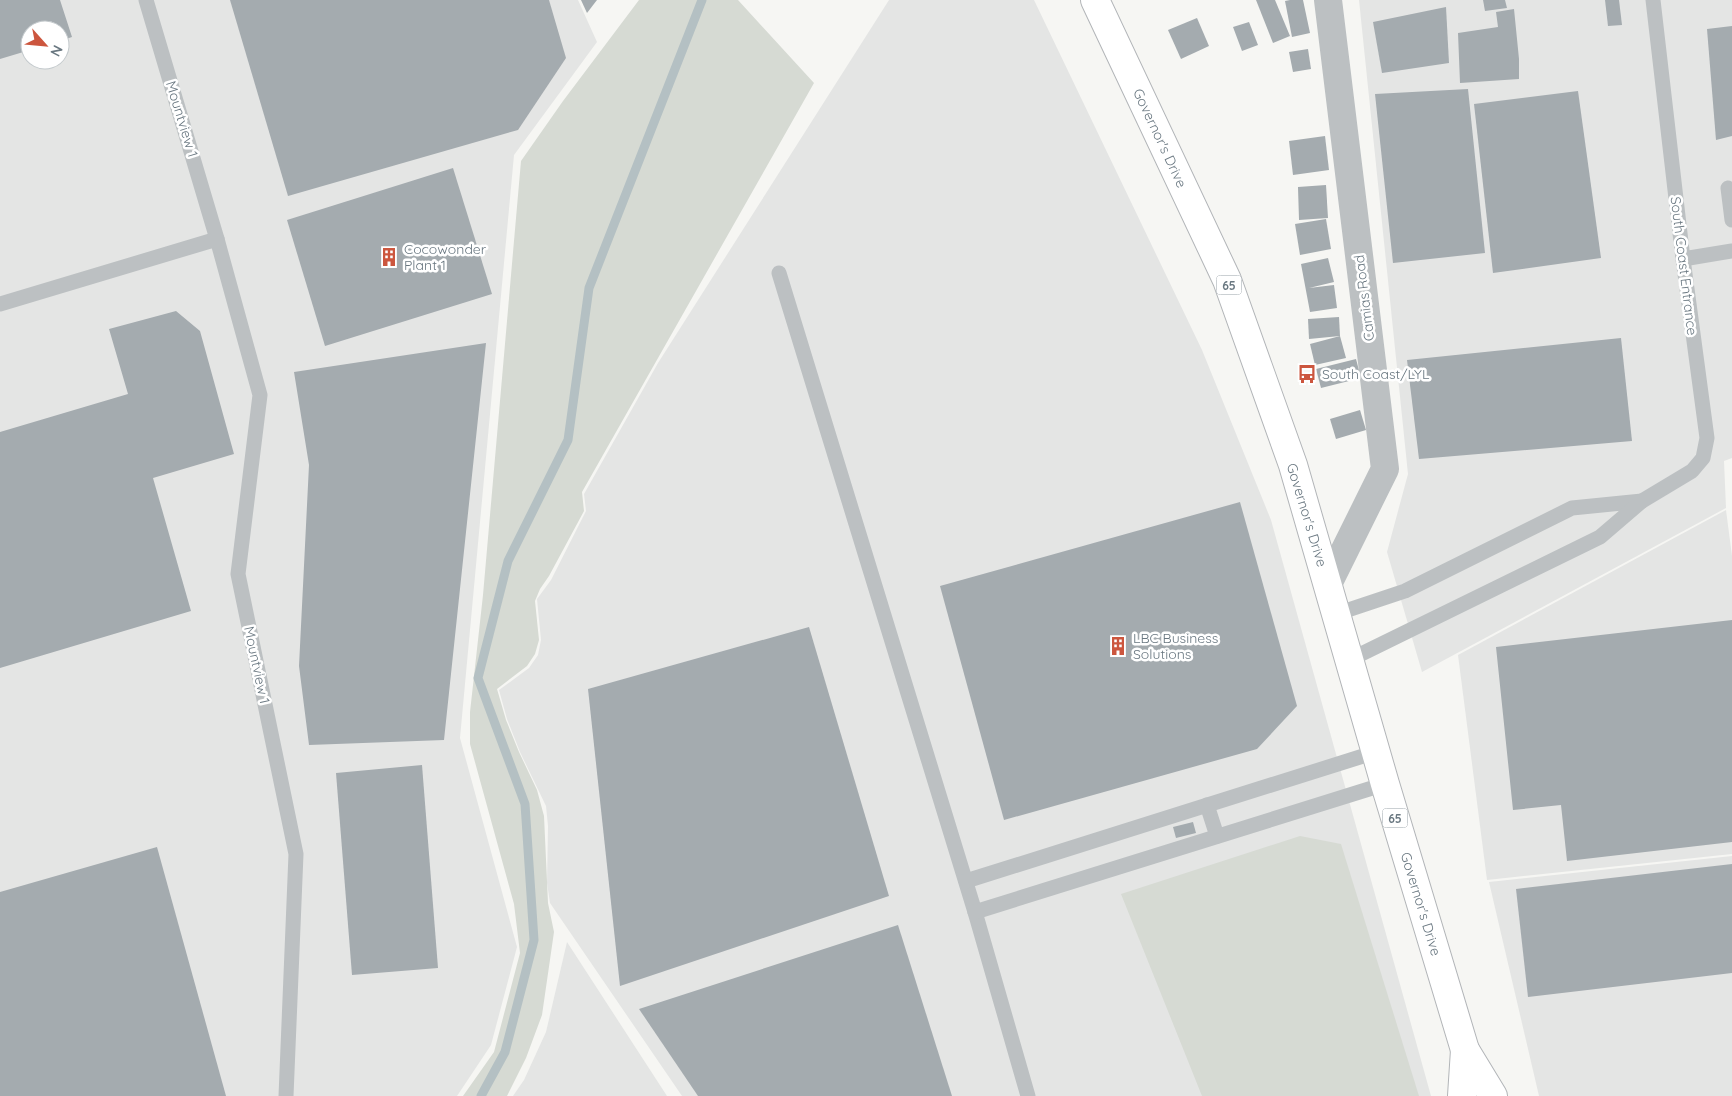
<svg xmlns="http://www.w3.org/2000/svg" width="1732" height="1096" font-family="Quicksand,sans-serif">
<style>
.built{fill:#e4e5e4;fill-rule:evenodd}
.green{fill:#d6dad3}
.lines{fill:none;stroke-linecap:round;stroke-linejoin:round}
.stream{stroke:#b4c0c3;stroke-width:9}
.building{fill:#a4abaf}
.highway-casing{stroke:#b2b5b8;stroke-width:30}
.lane{stroke:#bcc0c2;stroke-width:15}
.street{stroke:#bcc0c2;stroke-width:28}
.highway{stroke:#fff;stroke-width:28}
.labels{text-anchor:middle;dominant-baseline:central;stroke-width:5;stroke-linejoin:round;paint-order:stroke}
.shield{fill:#fff;stroke:#96a0a6;stroke-width:1}
.shield-label{font-size:12px;font-weight:bold;fill:#697780}
.street-label{font-size:14px;fill:#697780;stroke:#fff}
.poi-label{font-size:14px;fill:#697780;stroke:#fff;text-anchor:start}
</style>
<rect width="100%" height="100%" fill="#f6f6f3"/>
<g class="built">
<path d="M 0,0 L 578,0 L 597,42 L 514,155 L 460,738 L 517,947 L 491,1045 L 457,1096 L 0,1096 ZM 30,30 L 60,30 L 60,60 L 30,60 Z"/>
<polygon points="889,0 1034,0 1202,350 1271,520 1431,1096 682,1096 550,903 547,883 548,826 546,806 520,752 507,719 499,690 529,668 538,655 541,640 537,599 551,580 586,511 584,494 658,363"/>
<polygon points="1359,0 1732,0 1732,458 1724,461 1726,508 1422,672 1387,552 1408,474"/>
<polygon points="1726,510 1732,556 1732,854 1487,880 1458,655"/>
<polygon points="1732,856 1732,1096 1539,1096 1489,882"/>
<polygon points="567,942 667,1096 513,1096 524,1080 546,1032"/>
</g>
<g class="green">
<polygon points="639,0 738,0 814,83 582,492 584,511 549,576 540,589 535,601 539,640 535,654 527,666 497,689 506,720 519,752 537,790 544,816 548,903 554,932 542,1015 526,1058 507,1096 463,1096 494,1052 520,953 514,904 470,744 470,712 483,595 521,161 563,101"/>
<polygon points="1300,836 1341,844 1419,1096 1202,1096 1121,894"/>
</g>
<g class="lines">
<polyline class="stream" points="481,1096 505,1052 534,940 525,804 478,678 508,561 568,440 589,288 702,0"/>
</g>
<g class="building">
<polygon points="0,0 60,0 72,37 60,41 60,30 30,30 30,50 0,59"/>
<polygon points="230,0 549,0 566,58 518,130 288,196"/>
<polygon points="581,0 597,0 587,13"/>
<polygon points="1256,0 1275,0 1290,36 1273,43"/>
<polygon points="1290,0 1303,0 1310,33 1292,37 1285,1"/>
<polygon points="1483,0 1505,0 1507,8 1485,11"/>
<polygon points="1605,0 1619,0 1622,25 1608,26"/>
<polygon points="1446,7 1449,63 1382,73 1373,22"/>
<polygon points="1514,9 1519,59 1519,79 1460,83 1458,33 1498,27 1496,12"/>
<polygon points="1197,18 1209,46 1181,59 1168,30"/>
<polygon points="1249,22 1258,45 1242,51 1233,27"/>
<polygon points="1732,26 1732,136 1716,140 1707,29"/>
<polygon points="1308,49 1311,69 1293,72 1289,52"/>
<polygon points="1468,89 1485,253 1393,263 1375,94"/>
<polygon points="1578,91 1601,258 1493,273 1474,104"/>
<polygon points="1325,136 1329,170 1293,175 1289,141"/>
<polygon points="453,168 492,294 325,346 287,220"/>
<polygon points="1326,185 1328,218 1299,220 1298,187"/>
<polygon points="1326,219 1331,249 1300,255 1295,224"/>
<polygon points="1328,258 1334,282 1309,288 1334,285 1337,308 1310,312 1301,264"/>
<polygon points="176,311 200,331 234,454 153,478 191,611 0,668 0,432 128,394 109,329"/>
<polygon points="1339,317 1340,336 1309,339 1308,319"/>
<polygon points="1340,336 1346,358 1315,365 1310,344"/>
<polygon points="1621,338 1632,441 1419,459 1407,360"/>
<polygon points="486,343 444,740 309,745 299,666 309,465 294,372"/>
<polygon points="1356,359 1361,378 1321,388 1316,369"/>
<polygon points="1360,410 1366,430 1336,439 1330,419"/>
<polygon points="1240,502 1297,706 1257,749 1004,820 940,586"/>
<polygon points="1732,620 1732,842 1567,861 1561,805 1513,810 1496,647"/>
<polygon points="809,627 889,896 620,986 588,689"/>
<polygon points="422,765 438,968 352,975 336,773"/>
<polygon points="1193,822 1196,833 1176,838 1173,827"/>
<polygon points="157,847 226,1096 0,1096 0,892"/>
<polygon points="1732,864 1732,973 1528,997 1516,889"/>
<polygon points="898,925 952,1096 698,1096 639,1009"/>
</g>
<g class="lines">
<g class="highway-casing">
<g id="highway">
<polyline points="1095,0 1227,280 1293,465 1385,784 1465,1050 1493,1096"/>
<polyline points="1462,1096 1465,1050"/>
</g>
</g>
<g class="lane">
<polyline points="146,0 217,239 260,395 238,574 296,854 286,1096"/>
<polyline points="1728,188 1732,220"/>
<polyline points="1683,259 1732,251"/>
<polyline points="779,273 975,912 1028,1096"/>
<polyline points="0,304 217,239"/>
<polyline points="1336,614 1405,591 1572,508 1642,501"/>
<polyline points="1349,660 1600,537 1642,501 1692,471 1703,458 1707,438 1683,259 1653,0"/>
<polyline points="1207,805 1217,836"/>
<polyline points="966,881 1376,752"/>
<polyline points="975,912 1385,784"/>
</g>
<polyline class="street" points="1328,0 1385,469 1328,584"/>
<use href="#highway" class="highway"/>
</g>
<defs>
<g id="building-bare" transform="scale(1.5)"><path d="M-4-6H4V6H1V3H-1V6H-4ZM-2.5-4.3h1.7v1.8h-1.7ZM.8-4.3h1.7v1.8H.8ZM-2.5-1h1.7V.8h-1.7ZM.8-1h1.7V.8H.8Z" fill="#cc563e" stroke="#fff" stroke-width="2.5" paint-order="stroke"/></g>
<g id="bus-bare" transform="scale(1.5)"><path d="M-5-6H5V4H4V6H2V4H-2V6H-4V4H-5ZM-3.5-4V0h7V-4ZM-3.5 1.2v1.5H-2V1.2ZM2 1.2v1.5H3.5V1.2Z" fill="#cc563e" stroke="#fff" stroke-width="2.5" paint-order="stroke"/></g>
</defs>
<g fill-rule="evenodd">
<use href="#building-bare" x="389" y="257"/>
<use href="#bus-bare" x="1307" y="374"/>
<use href="#building-bare" x="1118" y="646"/>
</g>
<g class="labels">
<g class="shield">
<rect x="1216.5" y="275.5" width="25" height="19" rx="4"/>
<rect x="1382.5" y="808.5" width="25" height="19" rx="4"/>
</g>
<g class="shield-label">
<text x="1229" y="285">65</text>
<text x="1395" y="818">65</text>
</g>
<g class="street-label">
<text transform="translate(182 119) rotate(73)">Mountview 1</text>
<text transform="translate(1160 138) rotate(65)">Governor's Drive</text>
<text transform="translate(1684 266) rotate(83)">South Coast Entrance</text>
<text transform="translate(1364 298) rotate(-97)">Camias Road</text>
<text transform="translate(1307 515) rotate(73)">Governor's Drive</text>
<text transform="translate(257 665) rotate(78)">Mountview 1</text>
<text transform="translate(1421 904) rotate(73)">Governor's Drive</text>
</g>
<g class="poi-label">
<text x="404" y="249">Cocowonder<tspan x="404" dy="16">Plant 1</tspan></text>
<text x="1322" y="374">South Coast/LYL</text>
<text x="1133" y="638">LBC Business<tspan x="1133" dy="16">Solutions</tspan></text>
</g>
</g>
<g transform="translate(45 45) rotate(117)"><circle r="24" fill="#ffffff" stroke="#c3c9cc"/>
<path d="M0-4L9 19L0 12L-9 19Z" fill="#cc563e"/>
<text y="-8" font-size="14" font-weight="bold" text-anchor="middle" fill="#697780">N</text>
</g>
</svg>
